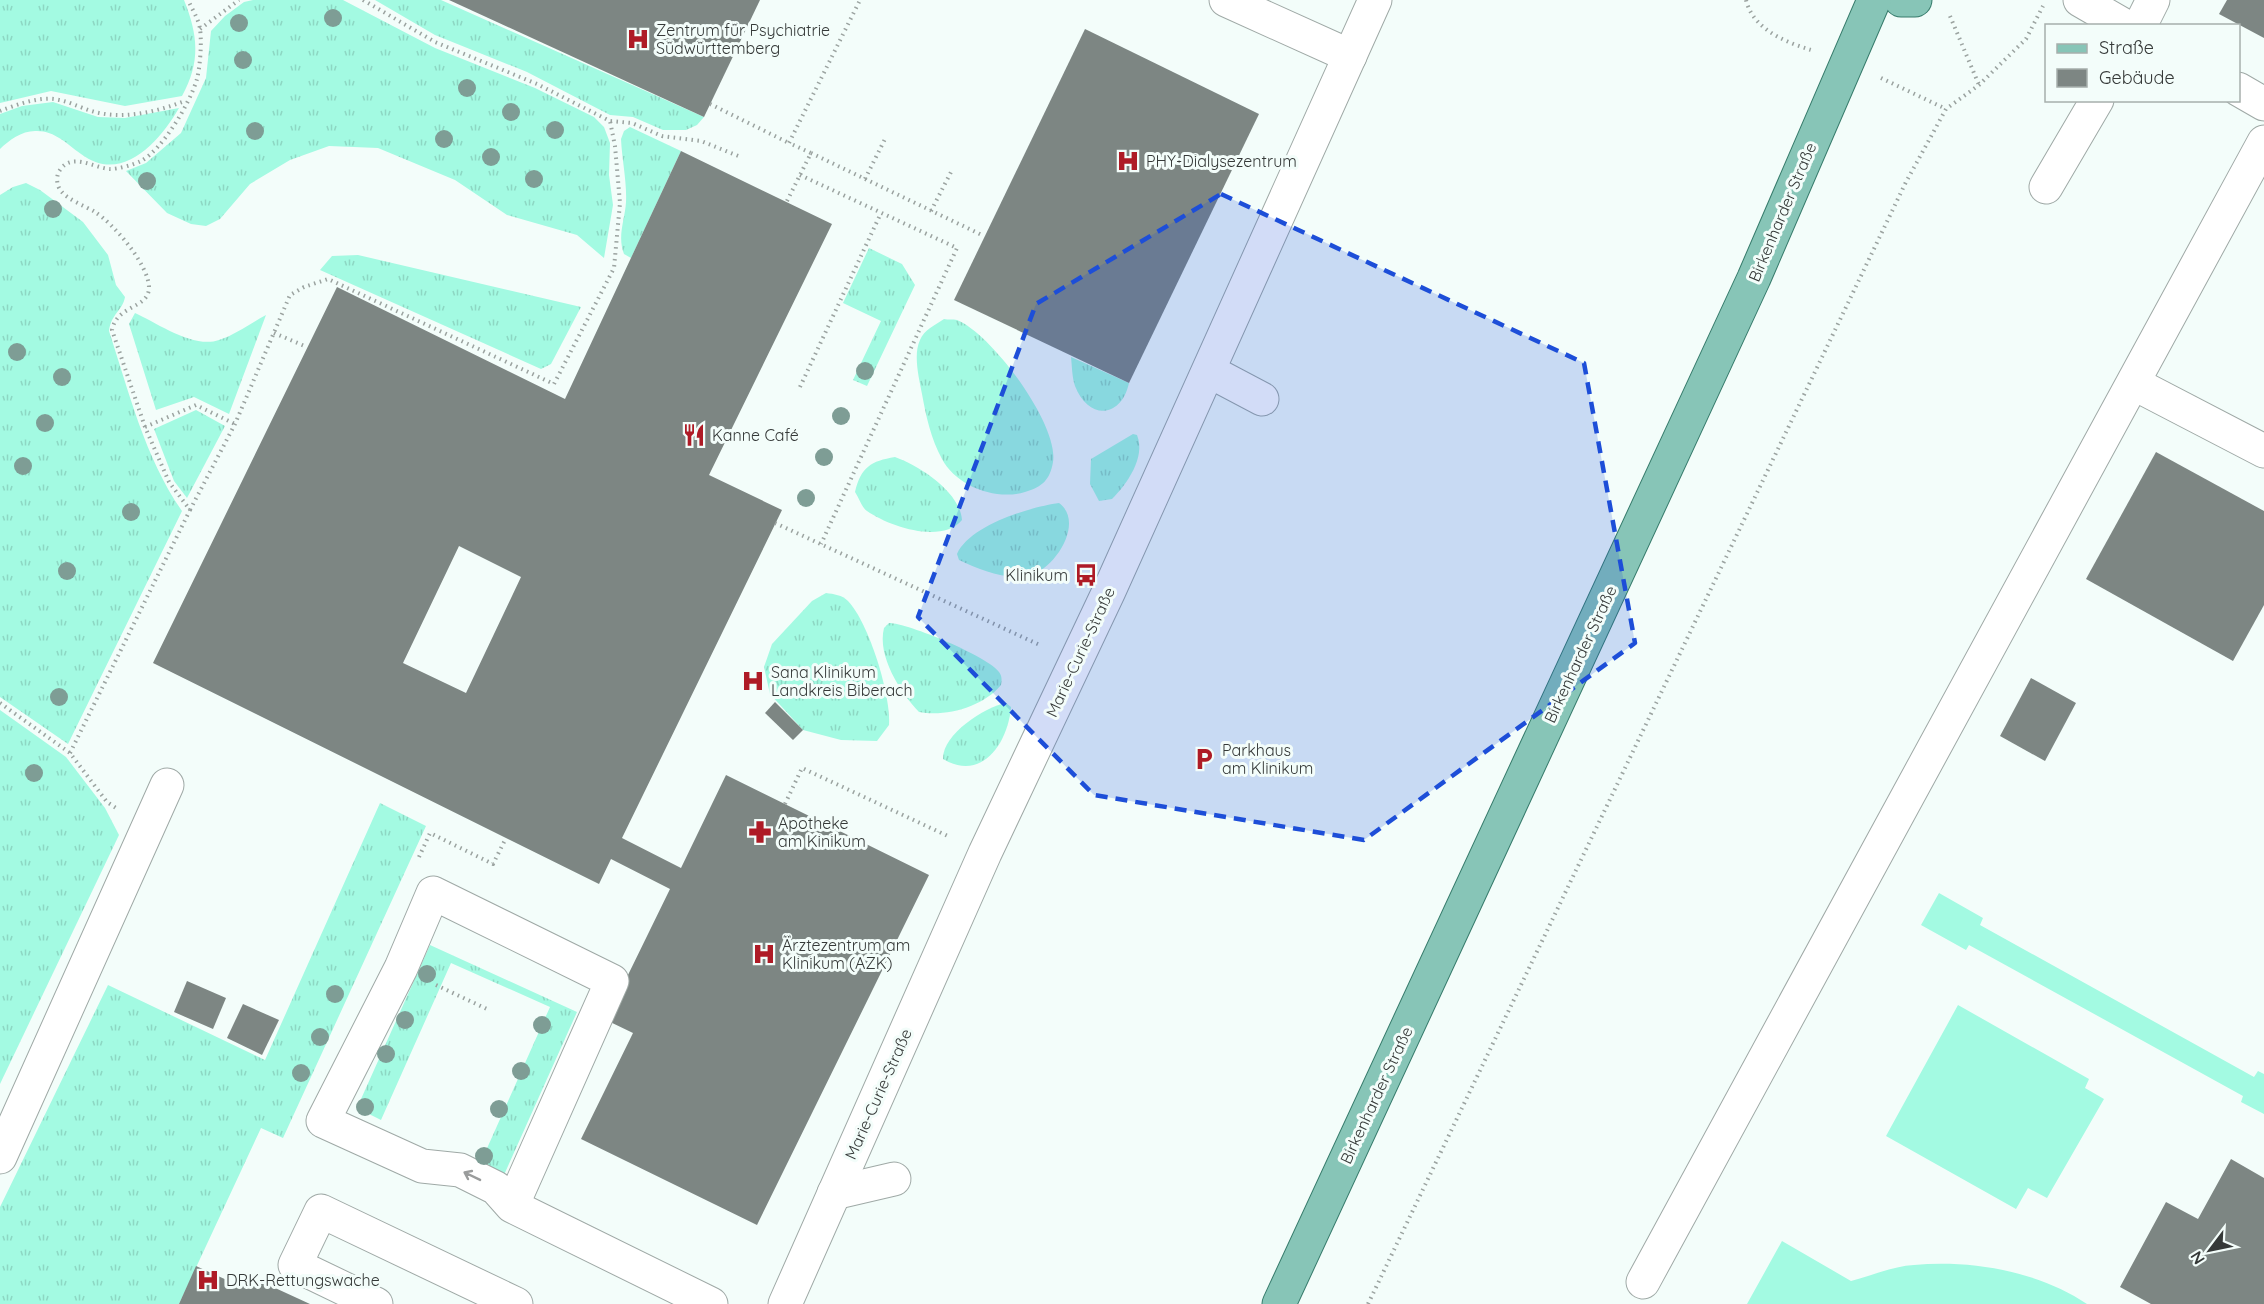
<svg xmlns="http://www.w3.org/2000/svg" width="2264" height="1304" font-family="Quicksand,sans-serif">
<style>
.grass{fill:url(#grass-tufts)}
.pitch{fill:#a3fae2}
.building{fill:#7d8683;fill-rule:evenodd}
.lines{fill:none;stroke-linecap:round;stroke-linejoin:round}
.minor-casing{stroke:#9fa9a6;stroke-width:35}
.major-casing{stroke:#367b6b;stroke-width:35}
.path{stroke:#9ba3a0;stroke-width:4;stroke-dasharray:1.5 4.5;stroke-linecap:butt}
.minor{stroke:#fff;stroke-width:33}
.major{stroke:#87c5b7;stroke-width:33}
.tree{fill:#7e9d95}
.oneway{stroke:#9a9c9c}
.marked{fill:#1d4ed8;fill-opacity:0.2;stroke:#1d4ed8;stroke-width:4.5;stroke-dasharray:12 8;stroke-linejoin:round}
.labels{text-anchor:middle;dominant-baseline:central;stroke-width:6;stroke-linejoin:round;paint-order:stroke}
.poi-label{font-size:16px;fill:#353938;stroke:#f3fdfa;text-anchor:start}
.street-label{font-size:16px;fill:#353938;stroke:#f3fdfa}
</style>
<defs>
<pattern id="grass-tufts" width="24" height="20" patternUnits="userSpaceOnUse" patternTransform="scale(1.5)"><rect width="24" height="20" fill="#a3fae2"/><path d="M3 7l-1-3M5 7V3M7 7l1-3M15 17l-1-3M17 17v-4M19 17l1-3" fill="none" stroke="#8dd7c3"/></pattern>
</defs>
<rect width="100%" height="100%" fill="#f3fdfa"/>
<g class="grass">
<path d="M 0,0 L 184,0 C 198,35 201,62 182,96 L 125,106 L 51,91 L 0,103 Z"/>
<polygon points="253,0 343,0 435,48 535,88 594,117 604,127 610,143 609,175 613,205 604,258 577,235 507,215 455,180 378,148 329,146 290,160 250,184 220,219 206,226 191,224 167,213 126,171 146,163 181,133 206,78 211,31 225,16 244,2"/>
<polygon points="375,0 441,0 704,117 697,125 686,130 663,130 633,117 610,115 527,72 435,35"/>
<path d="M 53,102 L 98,117 L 125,118 L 179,108 C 160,141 122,185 81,154 C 67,144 55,131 37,131 C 23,130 9,140 0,149 L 0,114 L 22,106 Z"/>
<path d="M 630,127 L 681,151 L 631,258 L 624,254 C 617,236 625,220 626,202 C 627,182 622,160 621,139 L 624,131 Z"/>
<path d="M 26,183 L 40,190 L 83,222 L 108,255 L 116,285 L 125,297 C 123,310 111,314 109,331 C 129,392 145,458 182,511 L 68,744 L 0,697 L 0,195 L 13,187 Z"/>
<polygon points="869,248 902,264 915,285 867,386 853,380 881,321 843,303"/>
<polygon points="358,255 581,307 551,364 541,369 320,270 332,256"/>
<path d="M 135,313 C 157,323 194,349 219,340 C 235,335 251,323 266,315 L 229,414 L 194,397 L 156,410 L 129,324 Z"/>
<path d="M 944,319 C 948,320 953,319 957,320 C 992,334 1059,425 1053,462 C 1050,480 1042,487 1025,492 C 996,501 956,486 942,459 C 931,439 926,416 922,394 C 919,378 913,355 920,340 C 924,330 935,325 944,319 Z"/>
<path d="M 1071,357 L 1129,383 C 1121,419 1088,420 1075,386 C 1072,377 1072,366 1071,357 Z"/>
<polygon points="196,410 225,426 187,498 174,481 154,429"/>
<path d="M 1133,434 L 1137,435 C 1146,457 1127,484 1112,499 L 1099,501 L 1090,484 L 1091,459 Z"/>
<path d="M 895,457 C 920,466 960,492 962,520 C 942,544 890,527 867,511 C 862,508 859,498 855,492 C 861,467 871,461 895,457 Z"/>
<path d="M 1059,503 C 1085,522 1055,569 1030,575 C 1007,581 980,570 959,560 L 957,554 C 970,525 1030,507 1059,503 Z"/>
<path d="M 826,593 C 834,594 842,595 848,601 C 869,623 891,695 889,725 L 877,741 L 841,740 L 803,730 L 770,694 L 764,667 L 772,644 L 812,601 Z"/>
<path d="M 889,623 C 908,623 989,657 999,672 C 1002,676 1002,680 1001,685 C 983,707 946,717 919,712 C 900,692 877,656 884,628 Z"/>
<path d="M 1006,703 L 1011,707 C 1008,743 982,782 943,759 C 942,735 984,707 1006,703 Z"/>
<polygon points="0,710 66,757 105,808 119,835 0,1084"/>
<polygon points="380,803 426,826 283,1138 261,1128 179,1304 0,1304 0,1207 108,985 265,1060"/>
<polygon points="430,945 577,1012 504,1175 480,1164 550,1007 451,963 381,1120 357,1108"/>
</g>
<g class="pitch">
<polygon points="1939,893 1983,918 1980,925 2254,1077 2258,1071 2264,1074 2264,1114 2241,1102 2243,1096 1969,945 1966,950 1921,925"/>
<polygon points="1958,1005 2089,1079 2085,1088 2104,1099 2047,1198 2028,1188 2016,1209 1886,1136"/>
<path d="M 1782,1241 L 1851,1281 C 1871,1276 1893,1266 1914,1265 C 1972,1260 2038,1271 2087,1304 L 1747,1304 Z"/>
</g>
<g class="building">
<polygon points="449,0 760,0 704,117"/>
<polygon points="2227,0 2264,0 2264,38 2219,14"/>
<polygon points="1085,29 1259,114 1129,383 954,300"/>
<path d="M 681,151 L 832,224 L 709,475 L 782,510 L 622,838 L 681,868 L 726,775 L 929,875 L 757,1225 L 581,1139 L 633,1033 L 606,1020 L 670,889 L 611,859 L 599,884 L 153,663 L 337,287 L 565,399 ZM 459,546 L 521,577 L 466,693 L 403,663 Z"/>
<polygon points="2156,452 2264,511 2264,605 2233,661 2086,579"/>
<polygon points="2031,678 2076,703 2045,761 2000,736"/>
<polygon points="775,702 803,730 793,740 765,713"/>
<polygon points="187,981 226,998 213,1029 174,1012"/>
<polygon points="243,1004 279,1020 262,1055 227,1038"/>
<polygon points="2231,1159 2264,1178 2264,1304 2151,1304 2120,1287 2166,1202 2198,1219"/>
<polygon points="196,1266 240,1286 245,1274 310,1304 179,1304"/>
</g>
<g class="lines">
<g class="minor-casing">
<g id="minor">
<polyline points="1226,0 1350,56"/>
<polyline points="2080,0 2125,26"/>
<polyline points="2140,26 2153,0"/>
<polyline points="2238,89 2264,104"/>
<polyline points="2046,187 2097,100"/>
<polyline points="1209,371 1262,399"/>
<polyline points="2135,384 2264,451"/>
<polyline points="0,1157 167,785"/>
<polyline points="834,1193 894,1179"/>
<polyline points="512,1206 612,981 433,893 401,968 323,1121 422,1166 460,1170 496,1188 512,1206 711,1304"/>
<polyline points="1643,1282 2264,142"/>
<polyline points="376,1304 295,1265 321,1211 516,1304"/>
<polyline points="785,1304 985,853 1109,591 1375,0"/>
</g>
</g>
<g class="major-casing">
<g id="major">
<polyline points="1901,0 1915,0"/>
<polyline points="1279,1304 1754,278 1874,0"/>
</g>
</g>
<g class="path">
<polyline points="363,0 435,42 537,84 610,121 632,123 662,136 701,141 741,157"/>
<path d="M 1746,0 C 1753,29 1785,42 1811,50"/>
<polyline points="1950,16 1979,85"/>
<polyline points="200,29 239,0"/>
<polyline points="1881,78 1946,109"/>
<polyline points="710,104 789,143"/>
<path d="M 0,111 C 16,105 37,97 54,99 C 70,101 84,110 99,113 C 128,119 158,111 185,101"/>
<polyline points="811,153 984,236"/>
<polyline points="800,175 957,248 821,544"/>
<polyline points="865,179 885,139"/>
<polyline points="787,201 811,153 789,143 860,0"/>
<polyline points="931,211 951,172"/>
<polyline points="274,333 307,347"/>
<polyline points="800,387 881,213"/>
<polyline points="145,427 196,405 235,424"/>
<polyline points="190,510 235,424 290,295 304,287 328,279 554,384 614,268 620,203 615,146 610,121"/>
<polyline points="775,523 1042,646"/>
<polyline points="0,703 70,753 107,802 116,808"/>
<path d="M 70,753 L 190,510 L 169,482 L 145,427 L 112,330 C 117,305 147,309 149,289 C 150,266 114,224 95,212 C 85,206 68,200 61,191 C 56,185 56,175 60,170 C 72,152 94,168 110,169 C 118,169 133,165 141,161 C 163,149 190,103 197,79 C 200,67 202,43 200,29 C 199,20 192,9 188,0"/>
<polyline points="785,804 802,768 950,837"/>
<polyline points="419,857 430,833 493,864 506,838"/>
<polyline points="436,985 489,1010"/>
<polyline points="1368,1304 1906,182 1946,109 1979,85 2026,39 2043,6"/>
</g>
<use href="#minor" class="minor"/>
<use href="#major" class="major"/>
</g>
<g class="tree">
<circle cx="333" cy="18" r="9"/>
<circle cx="239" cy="23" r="9"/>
<circle cx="243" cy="60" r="9"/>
<circle cx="467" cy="88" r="9"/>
<circle cx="511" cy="112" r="9"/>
<circle cx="555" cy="130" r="9"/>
<circle cx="255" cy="131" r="9"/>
<circle cx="444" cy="139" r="9"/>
<circle cx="491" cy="157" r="9"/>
<circle cx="534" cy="179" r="9"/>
<circle cx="147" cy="181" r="9"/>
<circle cx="53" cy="209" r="9"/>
<circle cx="17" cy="352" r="9"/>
<circle cx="865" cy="371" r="9"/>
<circle cx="62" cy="377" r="9"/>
<circle cx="841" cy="416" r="9"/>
<circle cx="45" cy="423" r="9"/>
<circle cx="824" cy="457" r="9"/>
<circle cx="23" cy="466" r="9"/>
<circle cx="806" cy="498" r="9"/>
<circle cx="131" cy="512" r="9"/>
<circle cx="67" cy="571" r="9"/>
<circle cx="59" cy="697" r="9"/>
<circle cx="34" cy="773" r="9"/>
<circle cx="427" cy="974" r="9"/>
<circle cx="335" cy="994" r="9"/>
<circle cx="405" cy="1020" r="9"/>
<circle cx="542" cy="1025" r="9"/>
<circle cx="320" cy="1037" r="9"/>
<circle cx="386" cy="1054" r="9"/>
<circle cx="521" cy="1071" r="9"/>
<circle cx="301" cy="1073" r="9"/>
<circle cx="365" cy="1107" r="9"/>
<circle cx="499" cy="1109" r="9"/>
<circle cx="484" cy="1156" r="9"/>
</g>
<defs><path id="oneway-shaft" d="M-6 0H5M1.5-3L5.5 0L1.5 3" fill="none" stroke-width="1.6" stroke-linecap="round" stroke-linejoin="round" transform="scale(1.5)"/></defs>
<use class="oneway" href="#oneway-shaft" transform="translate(472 1176) rotate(-154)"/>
<path class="marked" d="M 1221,194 L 1584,363 L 1635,643 L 1364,840 L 1094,795 L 918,617 L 1036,304 Z"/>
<defs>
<g id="hospital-bare" transform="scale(1.8)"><path d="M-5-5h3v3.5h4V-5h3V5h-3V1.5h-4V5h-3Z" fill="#ae1b26" stroke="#f3fdfa" stroke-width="2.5" paint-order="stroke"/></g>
<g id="restaurant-bare" transform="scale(1.8)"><path d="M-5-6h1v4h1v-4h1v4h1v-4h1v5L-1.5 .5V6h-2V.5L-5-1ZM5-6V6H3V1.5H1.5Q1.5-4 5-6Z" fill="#ae1b26" stroke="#f3fdfa" stroke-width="2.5" paint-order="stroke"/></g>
<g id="bus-bare" transform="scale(1.8)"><path d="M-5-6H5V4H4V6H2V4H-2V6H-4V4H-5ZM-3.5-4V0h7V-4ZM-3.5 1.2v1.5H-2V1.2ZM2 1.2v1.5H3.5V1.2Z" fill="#ae1b26" stroke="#f3fdfa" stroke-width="2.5" paint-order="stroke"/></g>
<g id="parking-bare" transform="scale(1.8)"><path d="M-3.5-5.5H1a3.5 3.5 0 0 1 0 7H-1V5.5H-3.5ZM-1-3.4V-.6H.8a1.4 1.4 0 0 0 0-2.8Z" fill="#ae1b26" stroke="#f3fdfa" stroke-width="2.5" paint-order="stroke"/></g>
<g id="pharmacy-bare" transform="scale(1.8)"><path d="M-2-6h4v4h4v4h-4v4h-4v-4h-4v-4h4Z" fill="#ae1b26" stroke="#f3fdfa" stroke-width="2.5" paint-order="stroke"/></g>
</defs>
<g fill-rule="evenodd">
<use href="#hospital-bare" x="638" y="39"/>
<use href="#hospital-bare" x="1128" y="161"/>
<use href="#restaurant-bare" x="694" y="435"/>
<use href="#bus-bare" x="1086" y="575"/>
<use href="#hospital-bare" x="753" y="681"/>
<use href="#parking-bare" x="1204" y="759"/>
<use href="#pharmacy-bare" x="760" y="832"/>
<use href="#hospital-bare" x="764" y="954"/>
<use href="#hospital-bare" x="208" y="1280"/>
</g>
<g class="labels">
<g class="poi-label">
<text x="656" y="30">Zentrum für Psychiatrie<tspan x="656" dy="18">Südwürttemberg</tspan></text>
<text x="1146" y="161">PHY-Dialysezentrum</text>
<text x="712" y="435">Kanne Café</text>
<text x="1068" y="575" text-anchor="end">Klinikum</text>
<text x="771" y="672">Sana Klinikum<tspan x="771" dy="18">Landkreis Biberach</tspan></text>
<text x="1222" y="750">Parkhaus<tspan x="1222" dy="18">am Klinikum</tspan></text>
<text x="778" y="823">Apotheke<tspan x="778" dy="18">am Kinikum</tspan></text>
<text x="782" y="945">Ärztezentrum am<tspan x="782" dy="18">Klinikum (AZK)</tspan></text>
<text x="226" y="1280">DRK-Rettungswache</text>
</g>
<g class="street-label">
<text transform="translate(1782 212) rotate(-67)">Birkenharder Straße</text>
<text transform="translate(1080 652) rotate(-65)">Marie-Curie-Straße</text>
<text transform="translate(1580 654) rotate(-65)">Birkenharder Straße</text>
<text transform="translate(878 1094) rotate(-66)">Marie-Curie-Straße</text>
<text transform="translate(1376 1095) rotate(-65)">Birkenharder Straße</text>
</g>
</g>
<rect x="2045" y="24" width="195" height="78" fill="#f3fdfa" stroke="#a7afac" stroke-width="1.5"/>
<rect x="2057" y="44" width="30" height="9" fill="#87c5b7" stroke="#a7afac" stroke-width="1.5"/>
<text x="2099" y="54" font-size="18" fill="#353938">Straße</text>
<rect x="2057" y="69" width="30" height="18" fill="#7d8683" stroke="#a7afac" stroke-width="1.5"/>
<text x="2099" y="84" font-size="18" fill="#353938">Gebäude</text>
<g transform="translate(2210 1250) rotate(238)" stroke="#f3fdfa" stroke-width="4.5" paint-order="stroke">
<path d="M0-4.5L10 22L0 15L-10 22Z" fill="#353938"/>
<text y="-9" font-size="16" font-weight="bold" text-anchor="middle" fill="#353938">N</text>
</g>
</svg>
